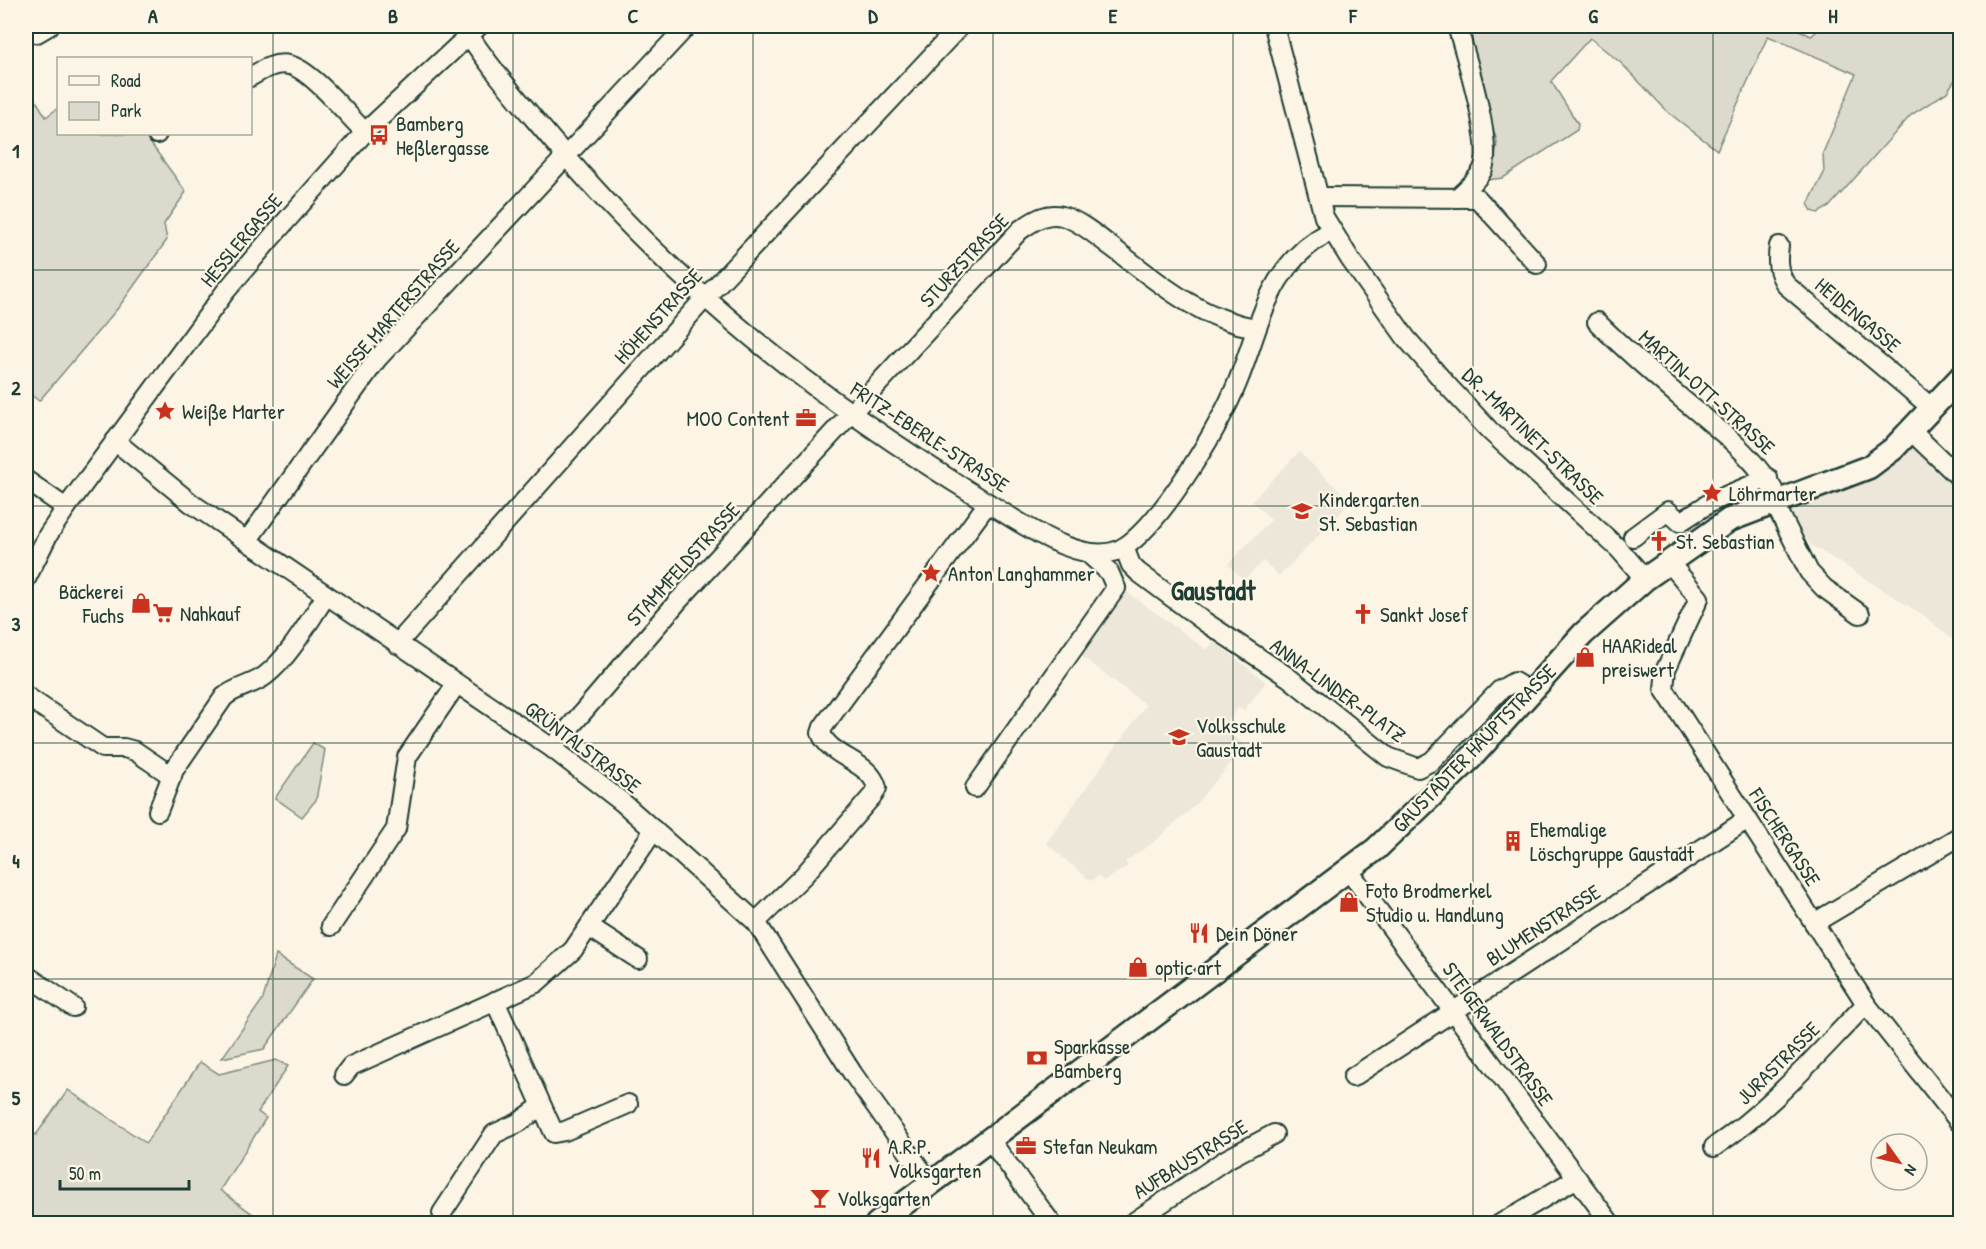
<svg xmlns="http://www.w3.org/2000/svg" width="1986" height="1249" font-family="'Patrick Hand',sans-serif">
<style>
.built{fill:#ece7d8}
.green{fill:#dcdacc;stroke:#7e8c80;stroke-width:1.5}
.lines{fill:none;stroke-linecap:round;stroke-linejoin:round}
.minor-casing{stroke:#1f3d34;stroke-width:22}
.tertiary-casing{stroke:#1f3d34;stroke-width:27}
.minor{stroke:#fcf5e5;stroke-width:18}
.tertiary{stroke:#fcf5e5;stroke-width:22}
.grid{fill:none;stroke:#1f3d34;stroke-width:1.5;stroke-opacity:0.55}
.labels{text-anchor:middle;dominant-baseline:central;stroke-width:4.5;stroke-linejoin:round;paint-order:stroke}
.poi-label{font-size:21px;fill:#1f3d34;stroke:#fcf5e5;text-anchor:start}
.street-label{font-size:21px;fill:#1f3d34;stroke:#fcf5e5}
.district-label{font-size:27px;font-weight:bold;fill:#1f3d34;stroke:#fcf5e5}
.neatline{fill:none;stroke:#1f3d34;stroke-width:2}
.grid-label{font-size:20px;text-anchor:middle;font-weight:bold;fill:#1f3d34}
</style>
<rect width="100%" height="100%" fill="#fcf5e5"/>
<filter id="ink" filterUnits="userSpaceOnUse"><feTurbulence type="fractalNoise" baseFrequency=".0167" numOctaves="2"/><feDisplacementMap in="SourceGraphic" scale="12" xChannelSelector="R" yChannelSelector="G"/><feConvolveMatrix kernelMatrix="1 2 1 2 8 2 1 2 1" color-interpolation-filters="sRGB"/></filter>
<g filter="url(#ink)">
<g class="built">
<polygon points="1913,438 1960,475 1960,646 1926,617 1810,544 1783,509"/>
<polygon points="1299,452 1351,502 1279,576 1263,561 1244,580 1228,564 1271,520 1252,501"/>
<polygon points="1124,590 1207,650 1214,641 1266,682 1244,710 1239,707 1222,728 1246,746 1191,809 1156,840 1125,862 1128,866 1103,881 1099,876 1091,881 1046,843 1146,705 1079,654"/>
</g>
<g class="green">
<polygon points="1465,26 1792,26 1811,36 1823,26 1960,26 1960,72 1947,92 1911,115 1829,207 1818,213 1812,211 1808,204 1824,173 1823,153 1856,74 1768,36 1717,150 1669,113 1621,63 1590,38 1551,81 1578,124 1577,130 1503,178 1486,180 1495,161 1497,142"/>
<polygon points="26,84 46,117 58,108 58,134 144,134 186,192 164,224 167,240 118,308 39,401 26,391"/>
<polygon points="313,743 325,750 316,800 302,817 275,798"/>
<polygon points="276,955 313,979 264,1049 222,1058 263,999"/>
<polygon points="276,1060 288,1066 258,1112 266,1118 220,1190 265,1223 26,1223 26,1129 36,1135 68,1090 146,1143 200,1062 219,1074"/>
</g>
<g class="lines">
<g class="minor-casing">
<g id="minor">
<path d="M 463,26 C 488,66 521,103 552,140 C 678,290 817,398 983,500 C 1017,520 1087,573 1126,546 C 1165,518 1220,426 1238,381 C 1262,321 1268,264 1331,231"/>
<polyline points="1274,26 1324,217 1350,259 1406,338 1446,384 1490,431 1619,549 1645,579"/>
<polyline points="37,33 49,26"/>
<path d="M 250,77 C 262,70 275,62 289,65 C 311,69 348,116 365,132"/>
<polyline points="156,134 157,134"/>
<polyline points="1319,197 1477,198 1537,264"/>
<path d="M 1457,198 C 1466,190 1476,181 1482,171 C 1495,148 1465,53 1457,26"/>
<path d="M 1779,246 C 1777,261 1777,271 1786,285 L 1932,408"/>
<path d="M 1597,322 C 1624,349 1653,374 1682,399 C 1719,430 1757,457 1779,500"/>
<polyline points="1911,431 1960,478"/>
<polyline points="115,441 191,503 552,748 622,802 684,857 756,922 853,1074 931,1184"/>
<polyline points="26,480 66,508"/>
<polyline points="1774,502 1809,572 1824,588 1860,614"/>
<polyline points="1633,537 1668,511 1680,522 1711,502 1768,478"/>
<polyline points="247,541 377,359 687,26"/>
<polyline points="1124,547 1131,565 1138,572 1205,622 1288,677 1388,757 1418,768 1432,761 1500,690 1514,682 1529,691"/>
<polyline points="1668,561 1699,598 1666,669 1664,689 1866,1004 1960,1123"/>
<polyline points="26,579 48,535 66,508 225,292 270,239 365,132 479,26"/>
<polyline points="397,644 704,299 960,26"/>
<polyline points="26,696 103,748 124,748 135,751 172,776"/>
<path d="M 552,748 L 679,600 L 1020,230 C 1034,221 1045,212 1062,216 C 1080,221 1098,237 1113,248 C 1159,283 1198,318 1256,328"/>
<polyline points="975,788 1116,588 1109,572 1088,553"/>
<path d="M 158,811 L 174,770 L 224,697 C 237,686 254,685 266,675 C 291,655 308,622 326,596"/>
<polyline points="1349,871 1611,1224"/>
<path d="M 756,922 L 804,875 L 874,794 L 877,788 C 871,761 830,758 821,733 L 823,727 L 988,503"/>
<polyline points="1814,923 1960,836"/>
<polyline points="331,926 396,829 407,757 456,685"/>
<polyline points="589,927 638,959"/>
<polyline points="26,975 73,1007"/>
<polyline points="495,1001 554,1133 565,1131 628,1104"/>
<polyline points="344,1075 351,1066 536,983 573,950 654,830"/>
<polyline points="1353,1077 1746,820"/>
<polyline points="990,1140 1052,1224"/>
<path d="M 1714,1147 C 1773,1107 1817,1054 1866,1004"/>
<polyline points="442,1213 494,1134 518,1123 540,1107"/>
<polyline points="1131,1224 1225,1160 1274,1134"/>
<polyline points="1500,1224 1577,1178"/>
</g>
</g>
<g class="tertiary-casing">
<polyline id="tertiary" points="877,1224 1376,849 1471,758 1583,634 1645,579 1729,520 1869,467 1893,449 1960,378"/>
</g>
<use href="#minor" class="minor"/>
<use href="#tertiary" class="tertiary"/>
</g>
</g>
<path class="grid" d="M 273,26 L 273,1224M 513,26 L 513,1224M 753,26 L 753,1224M 993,26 L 993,1224M 1233,26 L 1233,1224M 1473,26 L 1473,1224M 1713,26 L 1713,1224M 26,270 L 1960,270M 26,506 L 1960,506M 26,743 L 1960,743M 26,979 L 1960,979"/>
<defs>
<g id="bus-bare" transform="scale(1.62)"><path d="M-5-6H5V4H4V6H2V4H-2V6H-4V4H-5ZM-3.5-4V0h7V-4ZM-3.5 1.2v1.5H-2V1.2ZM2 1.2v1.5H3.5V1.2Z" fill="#c8321e" stroke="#fcf5e5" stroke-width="2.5" paint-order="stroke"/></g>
<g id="sight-bare" transform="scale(1.62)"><path d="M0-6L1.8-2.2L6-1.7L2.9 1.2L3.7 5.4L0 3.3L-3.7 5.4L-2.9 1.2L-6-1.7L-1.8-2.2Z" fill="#c8321e" stroke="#fcf5e5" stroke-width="2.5" paint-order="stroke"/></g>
<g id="office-bare" transform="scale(1.62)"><path d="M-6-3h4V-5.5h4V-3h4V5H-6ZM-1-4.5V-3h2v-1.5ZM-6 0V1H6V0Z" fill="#c8321e" stroke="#fcf5e5" stroke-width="2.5" paint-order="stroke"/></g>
<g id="school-bare" transform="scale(1.62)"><path d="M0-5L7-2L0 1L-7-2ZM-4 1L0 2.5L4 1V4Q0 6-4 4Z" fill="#c8321e" stroke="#fcf5e5" stroke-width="2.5" paint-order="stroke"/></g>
<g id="church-bare" transform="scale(1.62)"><path d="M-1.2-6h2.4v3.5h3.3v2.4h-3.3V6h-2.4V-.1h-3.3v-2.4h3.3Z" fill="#c8321e" stroke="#fcf5e5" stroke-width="2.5" paint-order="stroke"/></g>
<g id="shop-bare" transform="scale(1.62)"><path d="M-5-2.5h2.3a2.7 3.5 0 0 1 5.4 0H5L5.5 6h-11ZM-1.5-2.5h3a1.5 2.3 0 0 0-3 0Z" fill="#c8321e" stroke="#fcf5e5" stroke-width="2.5" paint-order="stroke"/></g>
<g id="supermarket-bare" transform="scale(1.62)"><path d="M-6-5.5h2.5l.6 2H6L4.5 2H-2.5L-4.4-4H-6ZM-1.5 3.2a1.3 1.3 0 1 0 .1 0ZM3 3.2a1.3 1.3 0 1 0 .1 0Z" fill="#c8321e" stroke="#fcf5e5" stroke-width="2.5" paint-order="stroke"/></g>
<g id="building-bare" transform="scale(1.62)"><path d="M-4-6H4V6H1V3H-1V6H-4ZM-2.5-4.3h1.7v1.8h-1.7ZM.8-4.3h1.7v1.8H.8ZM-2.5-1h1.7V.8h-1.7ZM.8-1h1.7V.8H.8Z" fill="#c8321e" stroke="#fcf5e5" stroke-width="2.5" paint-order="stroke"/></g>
<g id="restaurant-bare" transform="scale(1.62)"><path d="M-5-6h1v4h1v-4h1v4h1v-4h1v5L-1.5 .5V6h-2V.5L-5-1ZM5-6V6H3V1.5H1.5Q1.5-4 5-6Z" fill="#c8321e" stroke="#fcf5e5" stroke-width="2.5" paint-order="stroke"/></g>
<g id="bank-bare" transform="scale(1.62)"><path d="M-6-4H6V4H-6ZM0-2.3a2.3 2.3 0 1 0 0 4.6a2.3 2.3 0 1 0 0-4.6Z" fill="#c8321e" stroke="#fcf5e5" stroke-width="2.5" paint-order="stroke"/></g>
<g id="bar-bare" transform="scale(1.62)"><path d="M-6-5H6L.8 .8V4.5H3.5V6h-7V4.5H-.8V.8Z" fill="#c8321e" stroke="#fcf5e5" stroke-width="2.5" paint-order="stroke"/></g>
</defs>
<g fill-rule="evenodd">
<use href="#bus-bare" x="379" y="135"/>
<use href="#sight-bare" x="165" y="411"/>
<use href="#office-bare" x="806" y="418"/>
<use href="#sight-bare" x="1712" y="493"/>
<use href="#school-bare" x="1302" y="511"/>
<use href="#church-bare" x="1659" y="541"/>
<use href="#sight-bare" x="931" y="573"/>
<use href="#shop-bare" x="141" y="603"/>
<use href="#supermarket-bare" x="163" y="613"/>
<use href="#church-bare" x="1363" y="614"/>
<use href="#shop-bare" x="1585" y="657"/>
<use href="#school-bare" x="1179" y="737"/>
<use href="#building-bare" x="1513" y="841"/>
<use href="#shop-bare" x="1349" y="902"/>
<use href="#restaurant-bare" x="1199" y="933"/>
<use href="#shop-bare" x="1138" y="967"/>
<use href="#bank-bare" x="1037" y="1058"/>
<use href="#office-bare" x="1026" y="1146"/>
<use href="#restaurant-bare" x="871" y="1158"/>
<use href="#bar-bare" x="820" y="1198"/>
</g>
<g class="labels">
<g class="poi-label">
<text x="396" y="123">Bamberg<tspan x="396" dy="24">Heßlergasse</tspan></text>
<text x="182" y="411">Weiße Marter</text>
<text x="789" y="418" text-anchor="end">MOO Content</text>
<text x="1729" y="493">Löhrmarter</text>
<text x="1319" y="499">Kindergarten<tspan x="1319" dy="24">St. Sebastian</tspan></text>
<text x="1676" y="541">St. Sebastian</text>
<text x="948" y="573">Anton Langhammer</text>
<text x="124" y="591" text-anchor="end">Bäckerei<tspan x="124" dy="24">Fuchs</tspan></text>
<text x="180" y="613">Nahkauf</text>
<text x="1380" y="614">Sankt Josef</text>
<text x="1602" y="645">HAARideal<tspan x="1602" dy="24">preiswert</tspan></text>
<text x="1196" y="725">Volksschule<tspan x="1196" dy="24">Gaustadt</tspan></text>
<text x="1530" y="829">Ehemalige<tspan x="1530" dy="24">Löschgruppe Gaustadt</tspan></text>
<text x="1366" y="890">Foto Brodmerkel<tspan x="1366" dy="24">Studio u. Handlung</tspan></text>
<text x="1216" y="933">Dein Döner</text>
<text x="1155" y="967">optic art</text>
<text x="1054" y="1046">Sparkasse<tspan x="1054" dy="24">Bamberg</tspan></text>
<text x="888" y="1146">A.R.P.<tspan x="888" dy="24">Volksgarten</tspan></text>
<text x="1043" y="1146">Stefan Neukam</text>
<text x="837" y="1198">Volksgarten</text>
</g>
<g class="street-label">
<text transform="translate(241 240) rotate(-50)">HESSLERGASSE</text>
<text transform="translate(964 260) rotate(-47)">STURZSTRASSE</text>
<text transform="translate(393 314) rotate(-49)">WEISSE MARTERSTRASSE</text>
<text transform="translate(1858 315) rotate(40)">HEIDENGASSE</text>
<text transform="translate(658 316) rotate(-48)">HÖHENSTRASSE</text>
<text transform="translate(1707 392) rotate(42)">MARTIN-OTT-STRASSE</text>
<text transform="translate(1533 436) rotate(44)">DR.-MARTINET-STRASSE</text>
<text transform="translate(930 437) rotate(33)">FRITZ-EBERLE-STRASSE</text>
<text transform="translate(683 564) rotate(-48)">STAMMFELDSTRASSE</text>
<text transform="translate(1338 690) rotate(36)">ANNA-LINDER-PLATZ</text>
<text transform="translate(583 747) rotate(37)">GRÜNTALSTRASSE</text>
<text transform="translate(1474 748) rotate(-46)">GAUSTADTER HAUPTSTRASSE</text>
<text transform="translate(1785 837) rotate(57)">FISCHERGASSE</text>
<text transform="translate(1543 925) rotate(-33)">BLUMENSTRASSE</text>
<text transform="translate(1498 1034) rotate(54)">STEIGERWALDSTRASSE</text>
<text transform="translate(1778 1063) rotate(-45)">JURASTRASSE</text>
<text transform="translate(1190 1159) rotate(-32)">AUFBAUSTRASSE</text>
</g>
<g class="district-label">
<text x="1213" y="590">Gaustadt</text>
</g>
</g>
<rect width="1986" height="1249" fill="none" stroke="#fcf5e5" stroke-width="66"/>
<rect x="57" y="57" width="195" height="78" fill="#fcf5e5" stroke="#a4ab9e" stroke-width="1.5"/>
<rect x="69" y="76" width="30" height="9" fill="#fcf5e5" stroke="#a4ab9e" stroke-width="1.5"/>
<text x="111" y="87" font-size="18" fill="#1f3d34">Road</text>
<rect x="69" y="102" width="30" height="18" fill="#dcdacc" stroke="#a4ab9e" stroke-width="1.5"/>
<text x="111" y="117" font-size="18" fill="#1f3d34">Park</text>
<g transform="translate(1899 1162) rotate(124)"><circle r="28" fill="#fcf5e5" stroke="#a4ab9e" stroke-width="1.5"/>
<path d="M0-4.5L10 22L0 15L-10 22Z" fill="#c8321e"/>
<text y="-9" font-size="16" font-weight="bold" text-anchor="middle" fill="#1f3d34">N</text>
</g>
<path d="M60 1180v9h129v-9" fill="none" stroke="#1f3d34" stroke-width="3"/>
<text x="69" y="1180" font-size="18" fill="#1f3d34" stroke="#fcf5e5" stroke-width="4.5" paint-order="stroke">50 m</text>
<rect x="33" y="33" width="1920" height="1183" class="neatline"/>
<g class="grid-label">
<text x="153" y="23">A</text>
<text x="393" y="23">B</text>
<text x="633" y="23">C</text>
<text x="873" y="23">D</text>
<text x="1113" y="23">E</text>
<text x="1353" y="23">F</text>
<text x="1593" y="23">G</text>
<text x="1833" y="23">H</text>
<text x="16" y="158">1</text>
<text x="16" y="395">2</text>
<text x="16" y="631">3</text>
<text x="16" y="868">4</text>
<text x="16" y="1105">5</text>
</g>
</svg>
